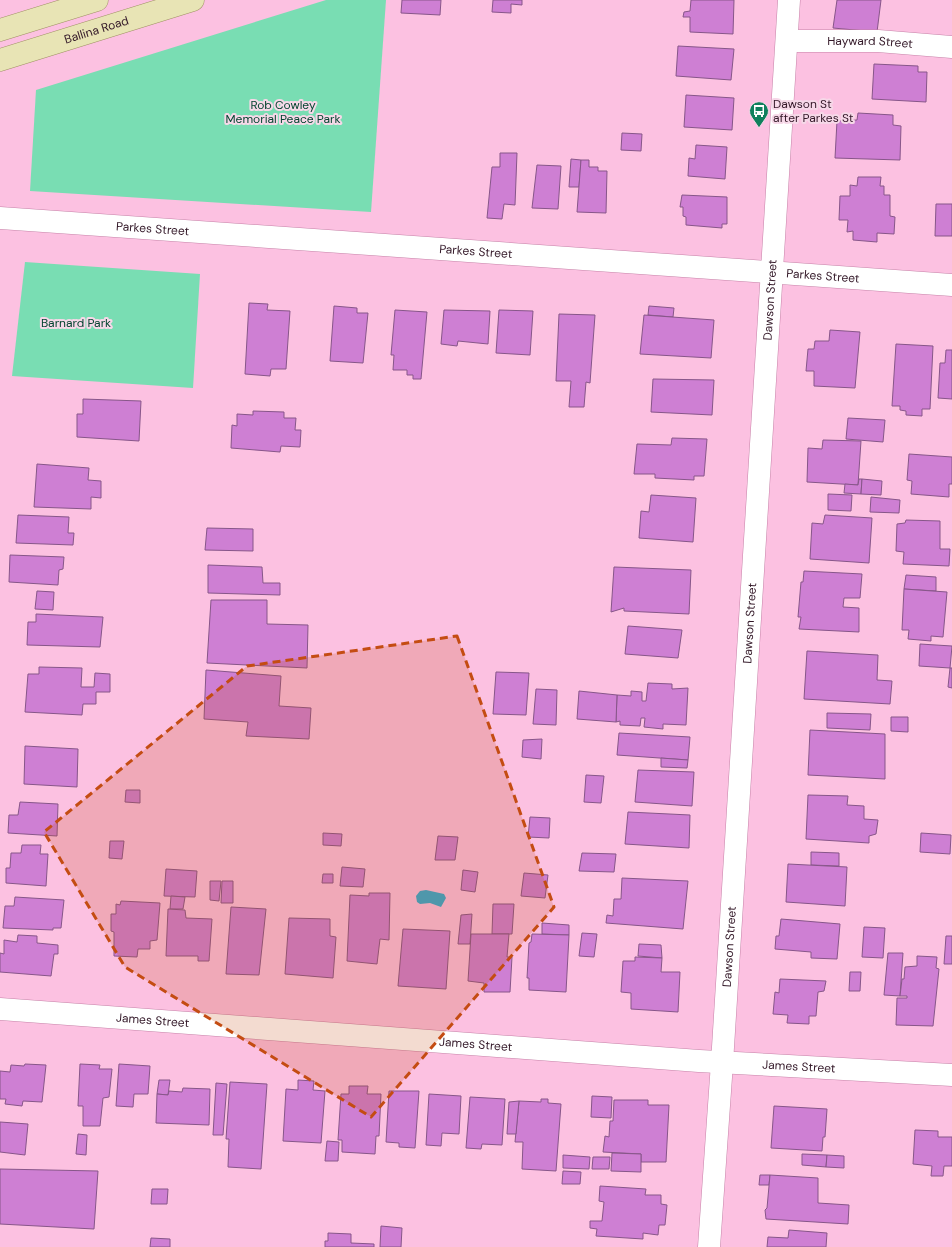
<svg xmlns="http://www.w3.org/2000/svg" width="952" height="1247" font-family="'DM Sans',sans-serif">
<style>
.green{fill:#79ddb3}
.water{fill:#33aad1}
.building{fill:#ce7fd3;stroke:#875689}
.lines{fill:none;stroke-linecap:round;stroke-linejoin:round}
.minor-casing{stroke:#c682a8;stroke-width:23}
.primary-casing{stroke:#9e9163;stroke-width:23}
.minor{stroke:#fff;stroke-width:22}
.primary{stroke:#e8e4b5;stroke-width:22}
.marked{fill:#c44c12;fill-opacity:0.2;stroke:#c44c12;stroke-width:3;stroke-dasharray:8 5;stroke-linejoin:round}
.labels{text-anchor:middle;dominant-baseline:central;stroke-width:4;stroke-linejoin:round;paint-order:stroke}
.street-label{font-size:12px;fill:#331828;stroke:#f6d8e8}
.poi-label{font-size:12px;fill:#331828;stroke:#f6d8e8;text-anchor:start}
.park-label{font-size:12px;fill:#044430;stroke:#f6d8e8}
</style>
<rect width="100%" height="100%" fill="#fcc1e1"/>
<g class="green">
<polygon points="326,0 386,0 371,212 30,191 36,90"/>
<polygon points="25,262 200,274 193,388 12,376"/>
</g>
<polygon class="water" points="426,890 444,894 446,898 441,907 430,903 420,904 417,902 416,896 420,891"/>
<g class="building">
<polygon points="402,0 441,0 440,15 401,13"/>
<polygon points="493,0 522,0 522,5 511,4 511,13 492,12"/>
<polygon points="691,0 734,0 733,34 690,32 690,17 683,17 684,12 690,11"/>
<polygon points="837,0 881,0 877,32 833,28"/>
<polygon points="678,46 734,49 731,80 676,76"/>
<polygon points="874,64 918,66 918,72 927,72 926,102 872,99"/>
<polygon points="686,95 734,98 732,130 684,127"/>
<polygon points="858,113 893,115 893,125 901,126 900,160 835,158 837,121 857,120"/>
<polygon points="622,133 642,134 641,151 621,150"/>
<polygon points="696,145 727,147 725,179 688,176 689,158 695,159"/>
<polygon points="500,153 517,153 515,205 504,204 502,219 487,218 492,167 500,167"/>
<polygon points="571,159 581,160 579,187 569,187"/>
<polygon points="581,160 589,160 589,167 598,167 598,171 607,171 606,213 577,212"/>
<polygon points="537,165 561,166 558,209 532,208"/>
<polygon points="858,177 881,177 880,186 884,186 884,195 890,195 890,216 895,217 894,234 877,233 877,242 853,240 853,231 847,232 848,220 839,220 840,196 850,196 850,185 857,186"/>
<polygon points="682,195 727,197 727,224 722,224 722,228 686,225 686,217 683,216 683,207 680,207"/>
<polygon points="936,204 952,204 952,236 935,236"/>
<polygon points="249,303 268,304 267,310 290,311 286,369 271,369 270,376 245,374"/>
<polygon points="334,306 357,308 357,313 368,313 363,363 330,361"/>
<polygon points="649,306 674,308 673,317 648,315"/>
<polygon points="395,310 427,312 421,379 413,379 413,375 407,375 407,370 393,370 394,355 391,355"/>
<polygon points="444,310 490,311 488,344 458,341 457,346 441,344"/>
<polygon points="499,310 533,311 530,355 496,353"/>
<polygon points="559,314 595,315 590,383 586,382 584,407 569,407 571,381 556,381"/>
<polygon points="644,315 714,320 711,358 640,354"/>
<polygon points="830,330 860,332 855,388 814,386 814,371 806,371 808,349 814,349 815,341 829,341"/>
<polygon points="896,344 933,346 930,409 922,409 922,416 906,415 906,411 900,410 900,406 892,406"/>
<polygon points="946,350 952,350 952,399 938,398 940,363 945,363"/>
<polygon points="653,379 714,380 712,415 651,412"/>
<polygon points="83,399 141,401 139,441 77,437 77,414 83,414"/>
<polygon points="253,411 284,412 284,418 296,418 295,430 301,430 300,447 281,446 280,452 231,448 232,425 237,426 237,414 253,415"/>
<polygon points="848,418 885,420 883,442 846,439"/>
<polygon points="672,438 707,439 704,476 694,476 694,480 655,478 655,474 634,474 637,444 671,445"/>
<polygon points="823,440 861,441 858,485 807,482 808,448 822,449"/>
<polygon points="909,454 952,457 952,484 949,484 949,497 911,494 912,481 907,480"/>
<polygon points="37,464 89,468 88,480 101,481 101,498 91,497 91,509 34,507"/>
<polygon points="859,479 862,479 861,494 844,493 845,484 858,485"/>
<polygon points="862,479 882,481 881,495 861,494"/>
<polygon points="828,494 852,495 851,511 828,510"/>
<polygon points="651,495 696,498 693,542 639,538 641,511 649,512"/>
<polygon points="871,497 900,500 899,513 870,512"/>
<polygon points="18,515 69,517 68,533 74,533 73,545 16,543"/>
<polygon points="825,515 872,518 869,563 810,559 812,523 823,524"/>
<polygon points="906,520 940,521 940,549 950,549 949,566 903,564 904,552 896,551 897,524 905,523"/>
<polygon points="207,528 253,529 253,551 205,550"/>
<polygon points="10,555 64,557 63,569 59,570 58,585 9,582"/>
<polygon points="208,565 262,567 263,583 280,583 280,595 208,593"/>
<polygon points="614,567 691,570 689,614 624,611 624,608 611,612"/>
<polygon points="804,571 862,574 860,598 844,598 843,607 859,608 859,632 799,629 801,617 798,617 801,582 803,582"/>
<polygon points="906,575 936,577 936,591 904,589"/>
<polygon points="904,589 947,592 943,637 931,636 931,641 908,639 909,630 902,630"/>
<polygon points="37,591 54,592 53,610 35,609"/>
<polygon points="211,600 267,600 267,624 308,625 307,668 207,663"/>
<polygon points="36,614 103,617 100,647 27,645 28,622 36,622"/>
<polygon points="628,626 682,630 678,658 625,654"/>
<polygon points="920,644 952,646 950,668 919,666"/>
<polygon points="807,651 878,655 877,680 892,681 890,704 804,699"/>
<polygon points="39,667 82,668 81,687 94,687 95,673 110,674 110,692 96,692 96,704 83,704 82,715 25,712 28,674 39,674"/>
<polygon points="950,668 952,668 952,688 948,687"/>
<polygon points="206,670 281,676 279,706 311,708 309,739 246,736 248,722 204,719"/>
<polygon points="496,672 529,673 526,715 493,714"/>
<polygon points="648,683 672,684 672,689 688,688 686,725 663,724 663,729 644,727 645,718 641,718 640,726 620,725 620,721 616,722 617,695 631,696 631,691 642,692 642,701 646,701"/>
<polygon points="536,689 557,690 556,725 533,724"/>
<polygon points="579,691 617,695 616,722 577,719"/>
<polygon points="827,713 871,714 870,730 827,728"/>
<polygon points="891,717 908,717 908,732 891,731"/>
<polygon points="810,730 885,734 885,779 808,775"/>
<polygon points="619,733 690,737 688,760 617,755"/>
<polygon points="542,739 541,759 522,757 523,740"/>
<polygon points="25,746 78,749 77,787 24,784"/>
<polygon points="661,758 688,760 687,768 661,767"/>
<polygon points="638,770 694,772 692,806 635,802"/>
<polygon points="586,775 604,776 601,803 584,802"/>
<polygon points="126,790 140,790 140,803 125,802"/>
<polygon points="808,795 848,796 847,805 864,806 864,819 878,820 876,834 869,836 869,843 806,839"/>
<polygon points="20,802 58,804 57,836 8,833 9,815 18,815"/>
<polygon points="628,812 690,815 689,848 625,844"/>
<polygon points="530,817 550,818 549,838 528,837"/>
<polygon points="323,833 342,834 341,846 323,845"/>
<polygon points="921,833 951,835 950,854 920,852"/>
<polygon points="438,836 458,837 455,860 435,860"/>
<polygon points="110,841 124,841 122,859 109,858"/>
<polygon points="22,845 41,845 40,854 48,854 46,886 6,883 6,868 10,868 11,853 21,853"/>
<polygon points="811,852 839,853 839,866 811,865"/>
<polygon points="582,853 616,854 614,872 579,871"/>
<polygon points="788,864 847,867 845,906 786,902"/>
<polygon points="342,867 365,869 363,887 340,886"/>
<polygon points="166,869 197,871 195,897 164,896"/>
<polygon points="463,870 478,872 475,892 461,890"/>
<polygon points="524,873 548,875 545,898 521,896"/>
<polygon points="323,874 333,874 333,883 322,883"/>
<polygon points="622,878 688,881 683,929 606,923 607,915 613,916 614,899 621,899"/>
<polygon points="210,881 221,881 219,901 210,900"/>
<polygon points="222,881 233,881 233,903 221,903"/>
<polygon points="369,893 390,893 389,940 380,939 377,964 347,961 350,895 369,896"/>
<polygon points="171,896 185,897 183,909 170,909"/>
<polygon points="15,897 64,900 61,928 53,928 53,930 3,928 5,906 14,906"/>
<polygon points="121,901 160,903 157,940 150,941 150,949 138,949 137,957 114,956 114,932 111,931 111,914 116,914 116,904 120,905"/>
<polygon points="493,904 514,904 512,934 492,934"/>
<polygon points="231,907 266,909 259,975 226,974"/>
<polygon points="168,909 185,910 186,918 212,919 209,961 198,961 198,956 166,956"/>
<polygon points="472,914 470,944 458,944 461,915"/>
<polygon points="289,918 330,919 330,936 336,937 333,978 285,974"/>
<polygon points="781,919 840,924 837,959 811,958 811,952 775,949 776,936 779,936"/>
<polygon points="542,923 569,925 569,935 542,934"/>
<polygon points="864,927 885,928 883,958 862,957"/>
<polygon points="403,929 450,931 446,989 398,986"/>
<polygon points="582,933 597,934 594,957 579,956"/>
<polygon points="471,934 509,934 507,957 512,957 510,992 484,992 484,983 468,981"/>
<polygon points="532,934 569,935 566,992 529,990 529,978 527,978 529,943 531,942"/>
<polygon points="18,935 37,936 37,943 58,945 58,954 54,954 51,976 0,972 0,953 4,954 4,940 17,942"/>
<polygon points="946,936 952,936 952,964 944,964"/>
<polygon points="639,944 661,945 662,958 638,956"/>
<polygon points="888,953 903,953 900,996 884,995"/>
<polygon points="917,956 937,957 936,968 939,969 933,1026 896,1025 897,998 907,998 907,996 900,996 902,979 904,979 905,967 917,966"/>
<polygon points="635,957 662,958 661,972 680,972 678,1012 631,1009 631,993 621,992 623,961 635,961"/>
<polygon points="850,972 861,972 860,991 849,991"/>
<polygon points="780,979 826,981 824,991 818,992 816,1016 809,1016 809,1024 787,1023 788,1015 773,1014 775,992 779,993"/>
<polygon points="25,1064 46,1065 42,1102 23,1101 22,1106 5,1104 6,1099 0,1099 0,1071 10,1072 11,1065 24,1066"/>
<polygon points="80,1064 100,1065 99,1069 112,1069 109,1097 103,1098 100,1126 83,1126 83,1106 78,1106"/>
<polygon points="119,1064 150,1066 148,1094 134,1094 133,1107 116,1106"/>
<polygon points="159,1080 170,1080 168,1095 157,1094"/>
<polygon points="298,1080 314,1081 313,1090 325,1091 321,1143 283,1141 286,1089 298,1090"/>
<polygon points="230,1082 267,1084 261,1169 228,1167 229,1139 226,1139"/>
<polygon points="216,1083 227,1084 223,1135 213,1135"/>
<polygon points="349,1086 368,1086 367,1094 381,1094 379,1136 376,1136 375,1154 342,1152 342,1140 338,1140 341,1094 349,1094"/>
<polygon points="183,1088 210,1089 209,1125 156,1123 157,1094 168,1095 169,1091 182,1092"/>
<polygon points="389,1091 419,1091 415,1148 399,1147 399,1143 386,1142"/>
<polygon points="429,1094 461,1096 459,1134 442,1133 441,1146 426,1145"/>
<polygon points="592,1096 612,1097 611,1118 591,1117"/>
<polygon points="470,1097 505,1099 502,1145 482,1144 481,1149 466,1148"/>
<polygon points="541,1099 548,1099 548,1103 561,1104 556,1171 522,1169 523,1142 515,1142 519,1101 541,1102"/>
<polygon points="614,1100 648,1100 648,1105 669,1105 666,1162 641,1162 641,1154 603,1152 605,1136 609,1137 610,1121 613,1121"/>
<polygon points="519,1101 516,1134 507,1134 509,1102"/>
<polygon points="774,1106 827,1109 825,1137 823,1137 822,1151 771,1148"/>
<polygon points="0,1122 28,1124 25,1155 0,1152"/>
<polygon points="915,1130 938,1131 938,1137 952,1137 952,1166 944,1166 943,1176 931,1176 932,1166 913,1164"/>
<polygon points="78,1134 87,1135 86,1155 76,1154"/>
<polygon points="327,1141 339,1142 338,1161 325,1161"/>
<polygon points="612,1153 641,1154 641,1172 611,1171"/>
<polygon points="802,1154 827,1155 826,1167 802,1165"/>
<polygon points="563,1155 590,1157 589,1169 563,1168"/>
<polygon points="827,1155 844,1156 844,1168 826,1167"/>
<polygon points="593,1157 610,1157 609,1169 592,1169"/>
<polygon points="0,1169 98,1171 94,1229 0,1224"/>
<polygon points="563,1171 581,1172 580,1184 562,1184"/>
<polygon points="760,1175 770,1175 769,1185 759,1185"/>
<polygon points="770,1175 818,1178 818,1203 849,1205 848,1224 766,1219 765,1210 767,1208"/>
<polygon points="600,1186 646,1189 645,1195 661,1195 661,1204 667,1205 665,1225 659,1225 658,1235 643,1233 643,1239 596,1236 597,1229 590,1228 590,1221 602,1221 604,1202 599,1201"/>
<polygon points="152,1189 168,1189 167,1204 151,1204"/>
<polygon points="381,1226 402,1228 401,1247 380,1247"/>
<polygon points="789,1230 827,1233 826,1247 767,1247 768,1237 788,1238"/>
<polygon points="328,1233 351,1234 351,1243 374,1244 374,1247 325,1247 325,1241 328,1241"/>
<polygon points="151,1238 170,1239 170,1247 150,1247"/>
</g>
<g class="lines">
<g class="minor-casing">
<g id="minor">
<path id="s1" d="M 787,41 L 878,41 L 952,47"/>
<path id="s2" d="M 0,218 L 952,285"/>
<path id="s3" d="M 0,1009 L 699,1061 L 952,1075"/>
<path id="s4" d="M 709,1247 L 722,1063 L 789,0"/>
</g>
</g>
<g class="primary-casing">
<g id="primary">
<polyline points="0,30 97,0"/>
<path id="s5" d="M 0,60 L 193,0"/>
</g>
</g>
<use href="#minor" class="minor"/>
<use href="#primary" class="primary"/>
</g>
<path class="marked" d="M 457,636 L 554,907 L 371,1117 L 125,967 L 44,832 L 247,666 Z"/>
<defs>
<g id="bus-pin" transform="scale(1)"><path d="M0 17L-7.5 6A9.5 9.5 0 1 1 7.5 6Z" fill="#10805d" stroke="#f6d8e8"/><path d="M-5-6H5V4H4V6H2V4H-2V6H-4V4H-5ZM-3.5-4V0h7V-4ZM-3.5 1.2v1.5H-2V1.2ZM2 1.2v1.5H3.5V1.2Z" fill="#fff"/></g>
</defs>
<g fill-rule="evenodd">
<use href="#bus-pin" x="759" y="111"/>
</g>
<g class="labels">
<g class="street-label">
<text stroke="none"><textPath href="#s5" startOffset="101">Ballina Road</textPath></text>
<text stroke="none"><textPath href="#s1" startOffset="83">Hayward Street</textPath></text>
<text stroke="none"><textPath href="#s2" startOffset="153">Parkes Street</textPath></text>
<text stroke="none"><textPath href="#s2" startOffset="477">Parkes Street</textPath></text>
<text stroke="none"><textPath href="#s2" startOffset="825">Parkes Street</textPath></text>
<text stroke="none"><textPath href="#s4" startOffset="949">Dawson Street</textPath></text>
<text stroke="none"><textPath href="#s4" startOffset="625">Dawson Street</textPath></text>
<text stroke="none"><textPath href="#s4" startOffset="301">Dawson Street</textPath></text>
<text stroke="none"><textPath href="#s3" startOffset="153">James Street</textPath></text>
<text stroke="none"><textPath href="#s3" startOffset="477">James Street</textPath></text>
<text stroke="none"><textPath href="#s3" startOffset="801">James Street</textPath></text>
</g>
<g class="poi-label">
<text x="773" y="104">Dawson St<tspan x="773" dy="14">after Parkes St</tspan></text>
</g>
<g class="park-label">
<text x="283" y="105">Rob Cowley<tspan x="283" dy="14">Memorial Peace Park</tspan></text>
<text x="76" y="323">Barnard Park</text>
</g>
</g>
</svg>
